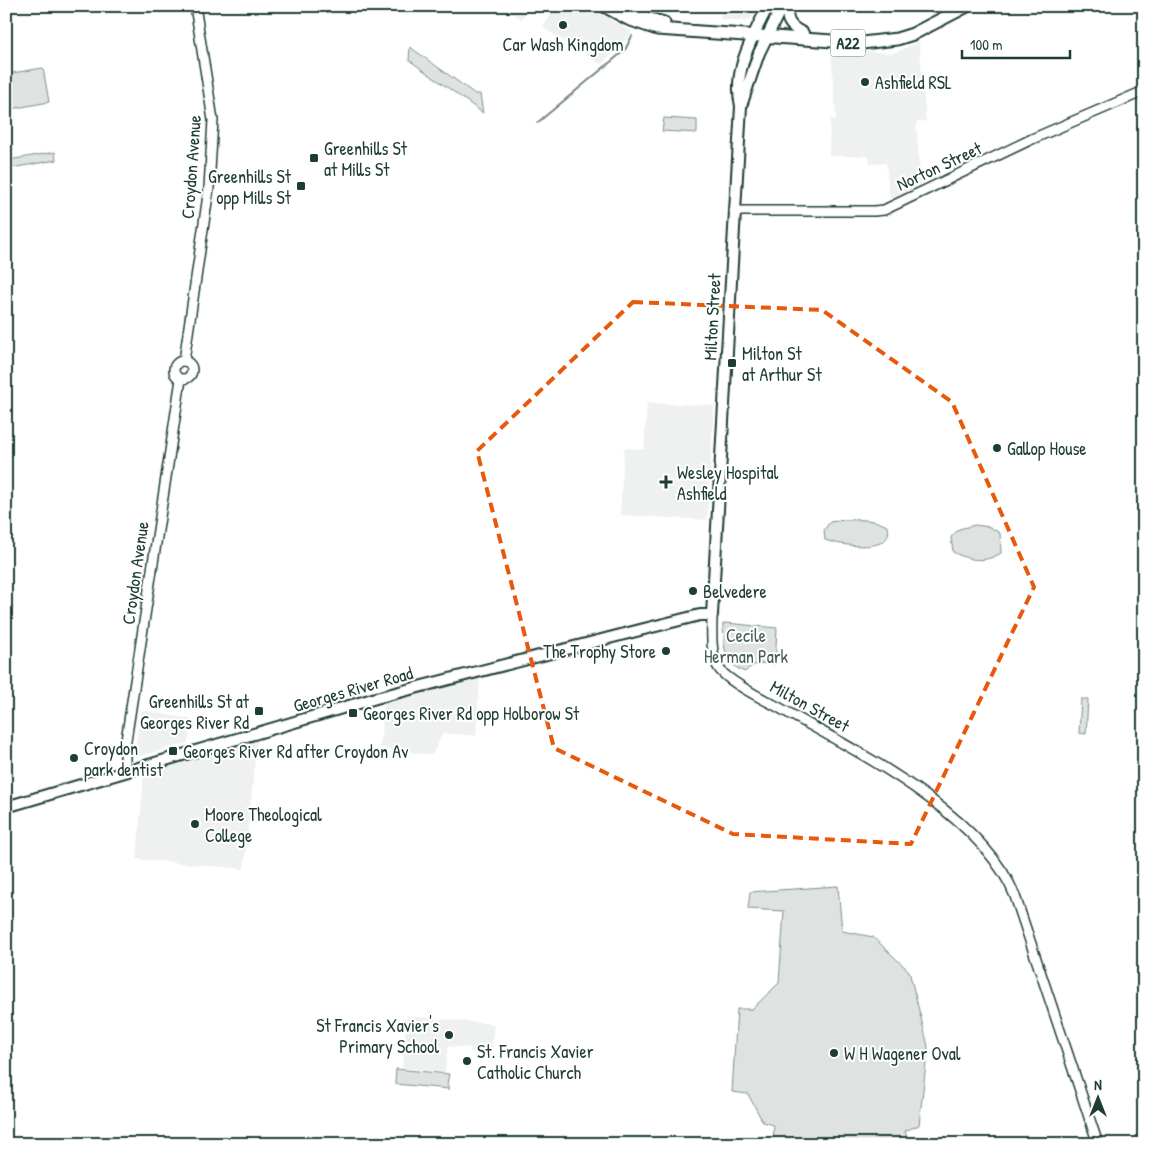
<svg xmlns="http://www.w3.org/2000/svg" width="1150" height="1150" font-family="'Patrick Hand',sans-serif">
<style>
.built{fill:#eef1f0}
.green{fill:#dee3e2;stroke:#7e908b}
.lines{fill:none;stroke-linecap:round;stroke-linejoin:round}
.stream{stroke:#758883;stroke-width:2}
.tertiary-casing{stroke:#1f3d34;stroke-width:12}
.secondary-casing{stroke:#1f3d34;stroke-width:12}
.primary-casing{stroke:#1f3d34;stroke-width:14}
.trunk-casing{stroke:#1f3d34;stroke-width:15}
.tertiary{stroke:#fff;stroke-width:9}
.secondary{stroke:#fff;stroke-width:9}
.primary{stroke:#fff;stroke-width:10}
.trunk{stroke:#fff;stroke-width:11}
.marked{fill:none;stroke:#e8590c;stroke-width:4;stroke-dasharray:10 6;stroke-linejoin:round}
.poi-dot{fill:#1f3d34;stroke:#fff;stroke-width:2}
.labels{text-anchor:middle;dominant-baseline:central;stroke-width:4;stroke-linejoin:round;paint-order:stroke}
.shield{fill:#fff;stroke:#627771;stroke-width:1}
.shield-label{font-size:16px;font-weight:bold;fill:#1f3d34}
.poi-label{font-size:18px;fill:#1f3d34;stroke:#fff;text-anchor:start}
.street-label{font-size:18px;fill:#1f3d34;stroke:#fff}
.park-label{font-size:18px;fill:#455e57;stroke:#fff}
</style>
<rect width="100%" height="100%" fill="#fff"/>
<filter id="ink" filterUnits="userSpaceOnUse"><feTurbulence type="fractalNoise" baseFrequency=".02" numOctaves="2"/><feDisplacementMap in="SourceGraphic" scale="10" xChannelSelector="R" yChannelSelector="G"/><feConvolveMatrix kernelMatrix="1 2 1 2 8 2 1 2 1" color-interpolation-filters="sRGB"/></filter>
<g filter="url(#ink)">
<g class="built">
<polygon points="500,6 530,6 522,19"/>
<polygon points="556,6 589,6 632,32 622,45 601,64 543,28"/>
<polygon points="723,6 759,6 754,16 746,21 719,19"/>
<polygon points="919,42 926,121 916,122 921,185 890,199 886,163 870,164 869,156 829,156 830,119 836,119 831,49 894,53"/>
<polygon points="647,403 711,405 714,408 707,520 620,515 624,448 644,449"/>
<polygon points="480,678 476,736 443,733 432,755 380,748 384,703"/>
<polygon points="141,710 191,719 188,743 136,757 134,755"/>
<polygon points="257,739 244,869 137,859 144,773"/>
<polygon points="407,1016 494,1024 491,1054 474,1052 470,1051 470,1048 448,1046 445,1072 402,1068"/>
</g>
<g class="green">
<polygon points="410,47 475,94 480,94 483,113 409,60"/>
<polygon points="43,68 49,102 6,110 6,74"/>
<polygon points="664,118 697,120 697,133 662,131"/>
<polygon points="6,120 11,147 7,148 9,160 55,152 56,160 6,169"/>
<path d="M 844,520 C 859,520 875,518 888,527 C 895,555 838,545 825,540 L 824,530 L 830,522 Z"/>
<path d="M 975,525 L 990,527 L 1000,533 L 1001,553 C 985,563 970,561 953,552 L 951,537 L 959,529 Z"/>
<path d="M 726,623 L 777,628 L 775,664 C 762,663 754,662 745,672 C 722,663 725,648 723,627 L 723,624 Z"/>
<polygon points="1081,699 1088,699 1086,734 1079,733"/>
<polygon points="838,886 842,931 873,937 909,971 928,1046 919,1125 905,1131 909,1144 773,1144 774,1125 763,1122 748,1094 732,1092 737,1009 752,1009 779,983 784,911 748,909 750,892"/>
<polygon points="396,1069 449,1074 447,1084 449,1089 395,1084"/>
</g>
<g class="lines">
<g class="stream">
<polyline points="643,9 644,6"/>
<polyline points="537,123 625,50 632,36"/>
</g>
<g class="tertiary-casing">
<g id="tertiary">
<circle cx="183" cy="370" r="9"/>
<polyline points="184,361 209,188 213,120 195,6"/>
<polyline points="125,772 125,747 181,379"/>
</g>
</g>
<g class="secondary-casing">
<g id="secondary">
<polyline points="734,211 874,211 884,210 1032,139 1144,91"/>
<path d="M 712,615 C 712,630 710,653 718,667 C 726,681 763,699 778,707 C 853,750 982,812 1015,896 L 1098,1144"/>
</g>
</g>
<g class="primary-casing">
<g id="primary">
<path d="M 788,6 C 785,20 790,27 803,33"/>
<polyline points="741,106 759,53 782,6"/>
<path d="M 6,807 L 376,698 L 644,629 L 700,615 L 712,615 L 741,106 C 732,70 753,37 768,6"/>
</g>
</g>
<g class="trunk-casing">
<g id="trunk">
<polyline points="604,6 628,19 657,29 862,43 897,39 913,34 967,6"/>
<polyline points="620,6 647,18 664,23"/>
</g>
</g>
<use href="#tertiary" class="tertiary"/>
<use href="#secondary" class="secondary"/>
<use href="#primary" class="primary"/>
<use href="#trunk" class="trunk"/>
</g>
</g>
<path class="marked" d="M 633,302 L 822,310 L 952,402 L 1034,587 L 911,844 L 733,834 L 554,748 L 477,451 Z"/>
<g class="poi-dot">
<circle cx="563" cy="25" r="5"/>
<circle cx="865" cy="82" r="5"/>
<rect x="309" y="153" width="10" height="10" rx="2.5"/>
<rect x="296" y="181" width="10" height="10" rx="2.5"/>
<rect x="727" y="358" width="10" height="10" rx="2.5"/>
<circle cx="997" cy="448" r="5"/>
<path d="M663.5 474.5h5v5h5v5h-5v5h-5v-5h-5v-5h5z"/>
<circle cx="693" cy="591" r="5"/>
<circle cx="666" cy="651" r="5"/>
<rect x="254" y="706" width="10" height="10" rx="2.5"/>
<rect x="348" y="708" width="10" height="10" rx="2.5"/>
<rect x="168" y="746" width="10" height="10" rx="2.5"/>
<circle cx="74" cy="758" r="5"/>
<circle cx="195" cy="824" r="5"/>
<circle cx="449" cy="1035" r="5"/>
<circle cx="834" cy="1053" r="5"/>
<circle cx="467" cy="1061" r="5"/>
</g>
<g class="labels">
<rect class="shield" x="830.5" y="29.5" width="35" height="27" rx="4"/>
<g class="shield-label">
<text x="848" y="43">A22</text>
</g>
<g class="poi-label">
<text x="563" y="44" text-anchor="middle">Car Wash Kingdom</text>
<text x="875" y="82">Ashfield RSL</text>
<text x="324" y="148">Greenhills St<tspan x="324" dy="21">at Mills St</tspan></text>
<text x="291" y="176" text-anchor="end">Greenhills St<tspan x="291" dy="21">opp Mills St</tspan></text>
<text x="742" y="353">Milton St<tspan x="742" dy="21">at Arthur St</tspan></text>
<text x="1007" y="448">Gallop House</text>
<text x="677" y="472">Wesley Hospital<tspan x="677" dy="21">Ashfield</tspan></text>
<text x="703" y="591">Belvedere</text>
<text x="656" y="651" text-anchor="end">The Trophy Store</text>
<text x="249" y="701" text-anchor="end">Greenhills St at<tspan x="249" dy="21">Georges River Rd</tspan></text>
<text x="363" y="713">Georges River Rd opp Holborow St</text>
<text x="84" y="748">Croydon<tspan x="84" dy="21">park dentist</tspan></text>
<text x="183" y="751">Georges River Rd after Croydon Av</text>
<text x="205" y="814">Moore Theological<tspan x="205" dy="21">College</tspan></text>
<text x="439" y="1025" text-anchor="end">St Francis Xavier's<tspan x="439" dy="21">Primary School</tspan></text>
<text x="477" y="1051">St. Francis Xavier<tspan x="477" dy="21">Catholic Church</tspan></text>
<text x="844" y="1053">W H Wagener Oval</text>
</g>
<g class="street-label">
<text transform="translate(939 166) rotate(-25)">Norton Street</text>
<text transform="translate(191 167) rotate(-86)">Croydon Avenue</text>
<text transform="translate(712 317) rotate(-87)">Milton Street</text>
<text transform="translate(135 573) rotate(-82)">Croydon Avenue</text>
<text transform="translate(353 689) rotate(-16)">Georges River Road</text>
<text transform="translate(810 706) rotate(29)">Milton Street</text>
</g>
<g class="park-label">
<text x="746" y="635">Cecile<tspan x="746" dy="21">Herman Park</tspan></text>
</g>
</g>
<rect width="1150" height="1150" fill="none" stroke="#fff" stroke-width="25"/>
<rect x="12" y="12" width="1125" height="1125" fill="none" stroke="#1f3d34" stroke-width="2" filter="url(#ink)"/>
<g transform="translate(1098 1098)" stroke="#ffffff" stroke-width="4" paint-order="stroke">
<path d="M0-4L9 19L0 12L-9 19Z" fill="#1f3d34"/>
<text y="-8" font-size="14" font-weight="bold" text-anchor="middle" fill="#1f3d34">N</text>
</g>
<path d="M962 50v8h108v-8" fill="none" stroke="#1f3d34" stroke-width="2.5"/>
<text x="970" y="50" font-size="15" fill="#1f3d34" stroke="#ffffff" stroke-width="4" paint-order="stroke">100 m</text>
</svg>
